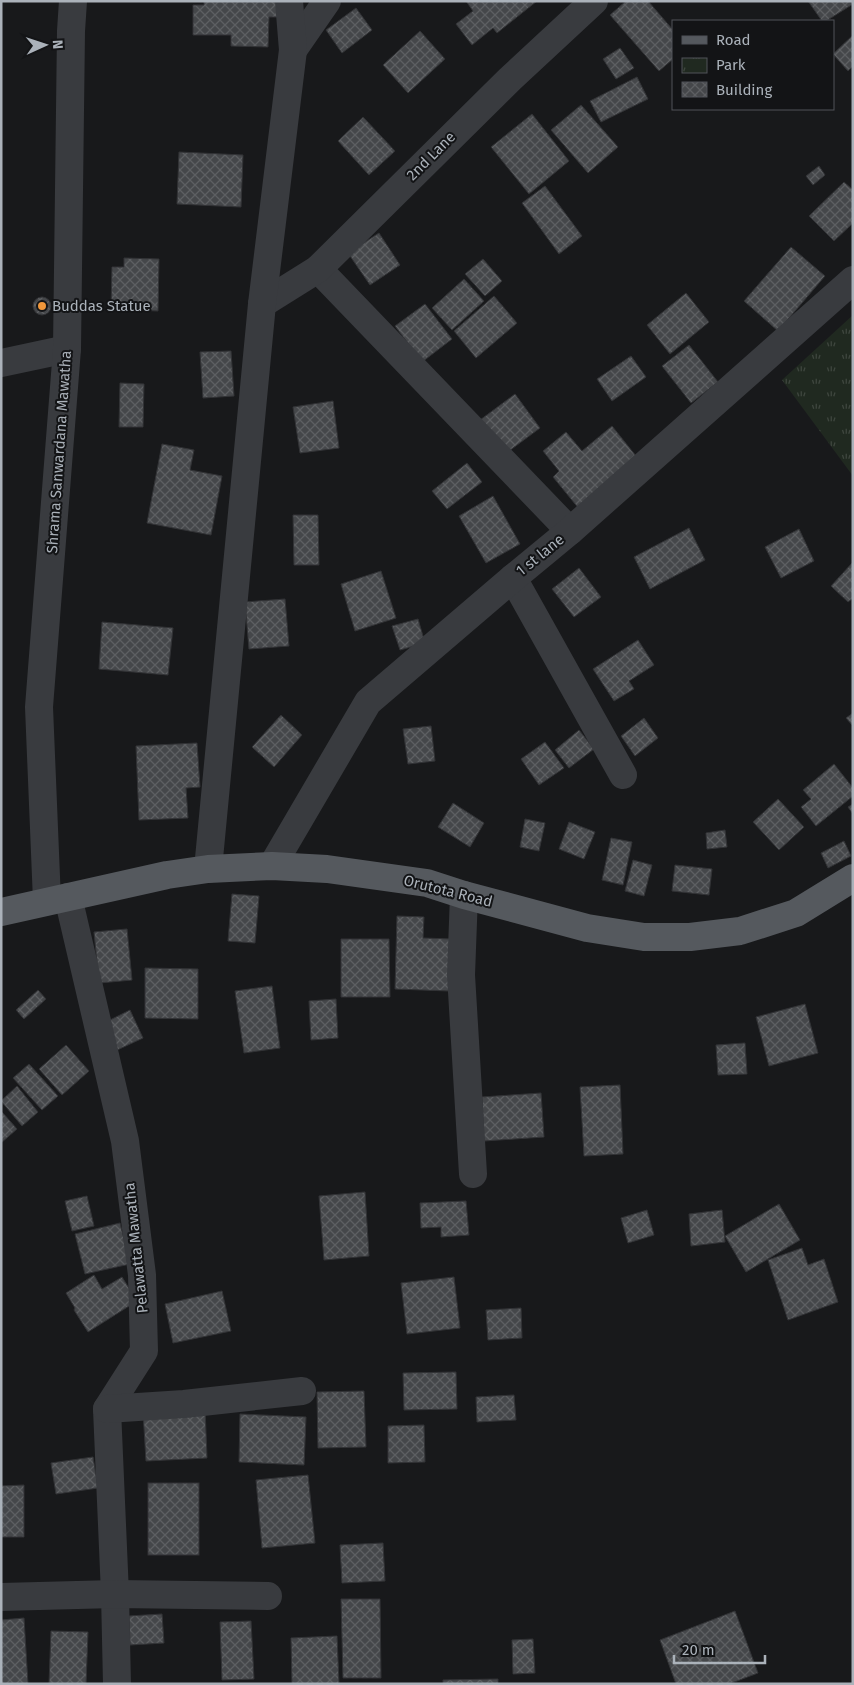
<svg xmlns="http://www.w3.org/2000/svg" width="854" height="1685" font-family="'Fira Sans',sans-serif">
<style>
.park{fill:url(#park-tufts)}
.building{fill:url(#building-cross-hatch);stroke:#323336}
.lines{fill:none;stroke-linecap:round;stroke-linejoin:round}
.minor{stroke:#393b3f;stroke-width:28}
.primary{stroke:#55595e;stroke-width:28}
.poi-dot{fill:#f0973b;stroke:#131416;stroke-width:2}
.labels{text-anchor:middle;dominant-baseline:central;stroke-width:4;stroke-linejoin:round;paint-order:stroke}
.street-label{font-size:15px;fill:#abb2ba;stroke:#131416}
.poi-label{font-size:15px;fill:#abb2ba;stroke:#131416;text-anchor:start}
</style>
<defs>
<pattern id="park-tufts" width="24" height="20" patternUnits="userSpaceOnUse" patternTransform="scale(1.25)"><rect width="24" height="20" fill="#202920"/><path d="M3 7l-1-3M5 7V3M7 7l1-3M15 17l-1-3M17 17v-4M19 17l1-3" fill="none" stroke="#3e463e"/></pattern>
<pattern id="building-cross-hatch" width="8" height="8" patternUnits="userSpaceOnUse" patternTransform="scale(1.25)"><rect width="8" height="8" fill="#45474a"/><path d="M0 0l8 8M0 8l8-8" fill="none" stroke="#5d5f62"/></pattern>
</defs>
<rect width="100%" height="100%" fill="#18191b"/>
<polygon class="park" points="853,315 853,476 782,380"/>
<g class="building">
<polygon points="204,1 280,1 279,17 269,17 268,47 231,46 231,35 193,35 193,5 204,5"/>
<polygon points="466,1 537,1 497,33 493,28 472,45 456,24 473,11"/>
<polygon points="626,1 648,1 673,30 673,59 659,71 610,15"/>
<polygon points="808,1 853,1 853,4 826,21 822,21"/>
<polygon points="356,8 372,30 342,53 326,30"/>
<polygon points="420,31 445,59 408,93 383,65"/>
<polygon points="853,35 853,66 848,71 833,54"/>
<polygon points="620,48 634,68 616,79 603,59"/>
<polygon points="637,77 648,99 601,122 590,101"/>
<polygon points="581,105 618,147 588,173 551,130"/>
<polygon points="532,114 569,161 529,194 491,147"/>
<polygon points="363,117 395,151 369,175 338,141"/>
<polygon points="179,152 243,155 241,207 177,204"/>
<polygon points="819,166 825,175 813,185 806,176"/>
<polygon points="844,182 853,190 853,223 834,241 809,216"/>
<polygon points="545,186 582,236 559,254 522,203"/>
<polygon points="379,233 400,265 370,285 348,253"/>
<polygon points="791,247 825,276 778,331 744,301"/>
<polygon points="124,258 159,259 158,311 111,309 112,267 124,267"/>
<polygon points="483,259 502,281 485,296 465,274"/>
<polygon points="464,279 484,301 452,330 432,308"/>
<polygon points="686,293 709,322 670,354 647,325"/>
<polygon points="494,296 517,323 476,358 454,331"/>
<circle cx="42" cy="306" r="9"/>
<polygon points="425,304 452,339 422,362 395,326"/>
<polygon points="689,345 718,382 691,403 662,366"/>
<polygon points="231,351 234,396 203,398 200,352"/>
<polygon points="631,356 646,377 612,401 597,379"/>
<polygon points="120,383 144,384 143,427 119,427"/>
<polygon points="515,394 540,428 501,457 476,423"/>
<polygon points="333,401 339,448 300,453 293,407"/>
<polygon points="612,426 640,461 580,510 553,477 559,471 543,451 566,432 582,451"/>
<polygon points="162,444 194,450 190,470 222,476 211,535 147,523"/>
<polygon points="467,463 482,482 447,509 432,491"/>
<polygon points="493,496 520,544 486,563 459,516"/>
<polygon points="293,515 318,515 319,565 294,565"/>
<polygon points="689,528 705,560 650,589 634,557"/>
<polygon points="799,529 814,561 781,578 765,547"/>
<polygon points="853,562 853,598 848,602 831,586"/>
<polygon points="579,568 601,597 574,617 552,589"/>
<polygon points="381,571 396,618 355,631 341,584"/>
<polygon points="285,599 289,646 249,649 245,602"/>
<polygon points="418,619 425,643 400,650 392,626"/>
<polygon points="102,622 173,628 168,675 99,669"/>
<polygon points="638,640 654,665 629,681 634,689 614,701 593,669"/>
<polygon points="853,713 853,726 846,718"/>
<polygon points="281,715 302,735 274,767 252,747"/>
<polygon points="644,718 658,738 635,756 621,736"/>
<polygon points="431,726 435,761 408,764 403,729"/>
<polygon points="579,730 594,749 569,768 555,750"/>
<polygon points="545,742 564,768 539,785 521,759"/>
<polygon points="197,743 200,787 186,788 188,818 139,820 136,746"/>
<polygon points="834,764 853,788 853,796 816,826 801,807 811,799 803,790"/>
<polygon points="778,799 804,827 779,850 753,822"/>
<polygon points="453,803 484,823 470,847 438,827"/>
<polygon points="853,804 853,814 848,807"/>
<polygon points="525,819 545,823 539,851 520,847"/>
<polygon points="569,822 595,832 584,859 559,849"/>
<polygon points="725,830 727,847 707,849 706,833"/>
<polygon points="611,838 632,842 623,885 602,880"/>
<polygon points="844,841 851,856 828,868 821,853"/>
<polygon points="633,860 652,865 644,896 625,891"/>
<polygon points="675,865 712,869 709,895 672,891"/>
<polygon points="232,894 259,896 255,943 228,941"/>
<polygon points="397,916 424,917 423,938 451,939 449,991 395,989"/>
<polygon points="127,929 132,980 99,983 94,932"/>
<polygon points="341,939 389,939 390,997 341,997"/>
<polygon points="145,968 198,969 198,1019 145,1018"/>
<polygon points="272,986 280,1048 244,1053 235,991"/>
<polygon points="38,990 46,999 24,1019 16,1010"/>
<polygon points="336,999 338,1038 311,1040 309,1001"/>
<polygon points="805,1004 818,1053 769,1066 756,1017"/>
<polygon points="130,1010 143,1038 115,1051 102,1024"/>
<polygon points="745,1043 747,1074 718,1075 716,1045"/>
<polygon points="66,1045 89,1071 62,1095 39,1069"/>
<polygon points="29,1064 58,1096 42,1110 13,1078"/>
<polygon points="620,1085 623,1154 584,1156 580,1087"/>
<polygon points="17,1086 38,1112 22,1126 1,1101"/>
<polygon points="541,1093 544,1137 484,1141 482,1097"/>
<polygon points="2,1112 17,1129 1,1143 1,1113"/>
<polygon points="365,1192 369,1256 324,1260 319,1196"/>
<polygon points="87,1196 94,1226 72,1231 65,1201"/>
<polygon points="466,1201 469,1235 441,1237 441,1227 421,1228 420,1203"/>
<polygon points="779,1204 800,1240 746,1272 725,1236"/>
<polygon points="647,1210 654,1235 628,1243 621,1218"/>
<polygon points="722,1210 725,1242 691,1246 689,1214"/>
<polygon points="120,1223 130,1264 85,1274 75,1234"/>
<polygon points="802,1248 808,1265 824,1259 838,1302 788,1320 768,1260"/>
<polygon points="94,1275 102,1289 122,1277 137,1301 88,1332 74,1310 75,1308 66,1293"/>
<polygon points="454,1277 460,1328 407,1334 401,1283"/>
<polygon points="222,1291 231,1331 173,1343 165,1304"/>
<polygon points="521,1308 522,1338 488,1340 486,1310"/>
<polygon points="456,1372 457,1409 404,1410 403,1373"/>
<polygon points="364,1391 366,1447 318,1448 317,1392"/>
<polygon points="514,1395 516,1420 477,1422 476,1397"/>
<polygon points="205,1408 207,1458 146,1461 143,1411"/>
<polygon points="240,1414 306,1417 304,1465 239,1462"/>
<polygon points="424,1425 425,1462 388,1463 388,1426"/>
<polygon points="93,1457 98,1488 56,1494 51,1463"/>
<polygon points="308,1475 315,1543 262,1548 256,1480"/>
<rect x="148" y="1483" width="51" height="72"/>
<polygon points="24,1485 24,1537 1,1537 1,1486"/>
<polygon points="383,1543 385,1581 342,1583 340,1545"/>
<polygon points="341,1599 380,1599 381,1678 343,1678"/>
<polygon points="735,1611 758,1673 729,1684 676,1684 660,1640"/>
<polygon points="162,1614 164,1643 130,1645 129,1616"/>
<polygon points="24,1618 28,1684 1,1684 1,1620"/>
<polygon points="251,1621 254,1679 222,1680 220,1622"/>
<polygon points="51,1631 88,1632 86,1684 49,1684"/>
<polygon points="337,1636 339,1684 292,1684 291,1638"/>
<polygon points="533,1639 535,1673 513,1674 512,1640"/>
<polygon points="498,1679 498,1684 443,1684 443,1680"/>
</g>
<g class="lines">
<g class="minor">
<polyline points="293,50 327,1"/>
<polyline points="318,269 570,531"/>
<polyline points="262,304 318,269 510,79 594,1"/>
<polyline points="1,363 67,349"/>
<polyline points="513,578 623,775"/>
<polyline points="272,866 368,702 513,578 570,531 853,280"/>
<polyline points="208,869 262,304 293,50 289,1"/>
<polyline points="464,895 461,975 473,1174"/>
<polyline points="68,897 125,1141 142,1275 144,1351 107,1409 115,1594 117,1684"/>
<polyline points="47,901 39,707 67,349 71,31 73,1"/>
<polyline points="107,1409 184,1404 302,1391"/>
<polyline points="1,1597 115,1594 268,1596"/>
</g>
<polyline class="primary" points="1,912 167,875 208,869 272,866 327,869 427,883 464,895 587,928 644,937 690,937 740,931 796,913 853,878"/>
</g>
<circle class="poi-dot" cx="42" cy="306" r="5"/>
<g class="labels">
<g class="street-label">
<text transform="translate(431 156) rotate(-45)">2nd Lane</text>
<text transform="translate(59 452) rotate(-86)">Shrama Sanwardana Mawatha</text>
<text transform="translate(540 555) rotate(-39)">1 st lane</text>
<text transform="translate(448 891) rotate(14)">Orutota Road</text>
<text transform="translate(136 1248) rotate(-96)">Pelawatta Mawatha</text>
</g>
<g class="poi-label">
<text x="52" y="306">Buddas Statue</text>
</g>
</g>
<rect width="854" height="1685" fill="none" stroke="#abb2ba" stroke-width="5"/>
<rect x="672" y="20" width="162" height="90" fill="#131416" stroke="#505358"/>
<rect x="682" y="36" width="25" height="8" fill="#55595e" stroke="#505358"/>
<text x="716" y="45" font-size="15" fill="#abb2ba">Road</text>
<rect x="682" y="58" width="25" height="15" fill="url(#park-tufts)" stroke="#505358"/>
<text x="716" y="70" font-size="15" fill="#abb2ba">Park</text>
<rect x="682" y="82" width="25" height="15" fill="url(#building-cross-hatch)" stroke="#505358"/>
<text x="716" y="95" font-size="15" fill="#abb2ba">Building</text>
<g transform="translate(45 45) rotate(87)" stroke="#131416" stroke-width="4" paint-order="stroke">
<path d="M0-4L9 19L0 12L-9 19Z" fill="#abb2ba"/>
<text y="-8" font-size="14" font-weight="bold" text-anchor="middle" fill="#abb2ba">N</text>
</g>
<path d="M674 1655v8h91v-8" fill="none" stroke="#abb2ba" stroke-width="2.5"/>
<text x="682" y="1655" font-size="15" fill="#abb2ba" stroke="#131416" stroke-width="4" paint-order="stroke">20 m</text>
</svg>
